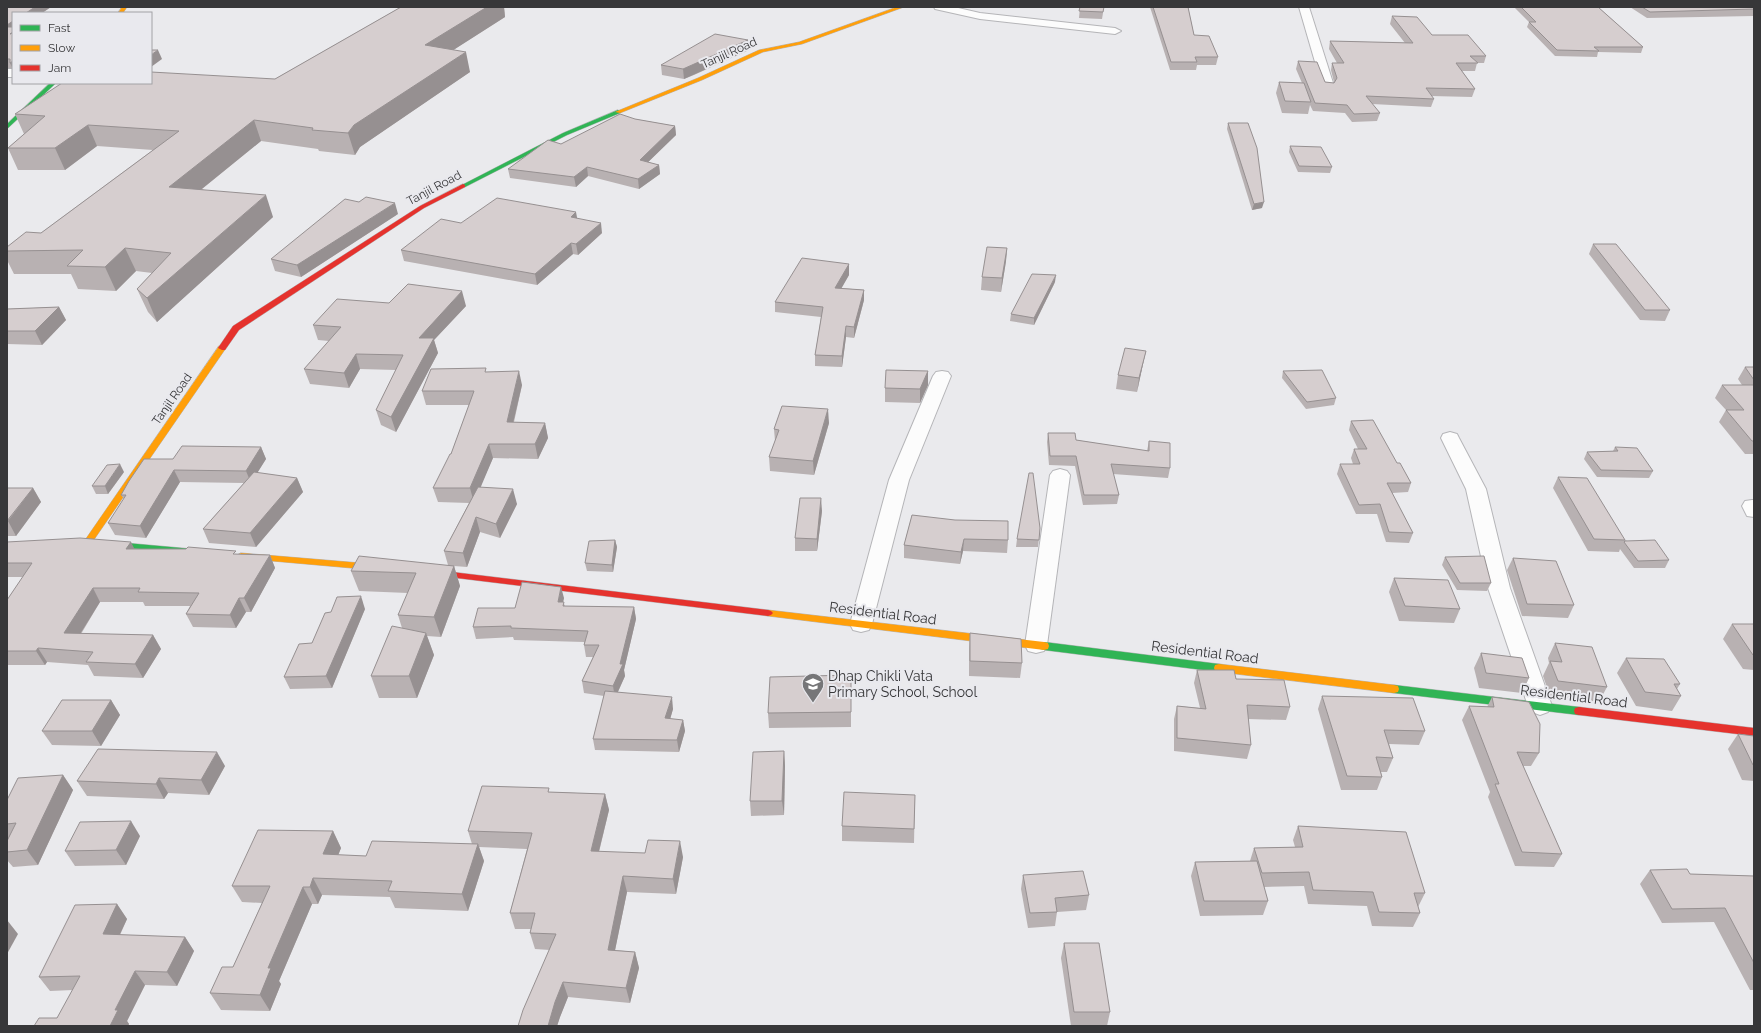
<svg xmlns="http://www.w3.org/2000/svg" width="1761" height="1033" font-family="Raleway,sans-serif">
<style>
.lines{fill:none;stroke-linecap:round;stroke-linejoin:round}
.street-casing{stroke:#b5b5b8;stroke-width:2}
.fast-casing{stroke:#b5b5b8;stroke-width:1}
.slow-casing{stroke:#b5b5b8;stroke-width:1}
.jam-casing{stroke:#b5b5b8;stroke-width:1}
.street{fill:#fcfcfc;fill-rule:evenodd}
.fast{fill:#30b455;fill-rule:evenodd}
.slow{fill:#ff9f0a;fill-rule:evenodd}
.jam{fill:#e5322d;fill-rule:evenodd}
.wall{fill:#b8b1b2}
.shaded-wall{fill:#969091}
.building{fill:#d6cecf;stroke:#969091}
.labels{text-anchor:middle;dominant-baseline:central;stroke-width:4;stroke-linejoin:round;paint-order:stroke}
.far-street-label{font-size:12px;fill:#373739;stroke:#e9e9ee}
.street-label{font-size:14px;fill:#373739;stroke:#e9e9ee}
.poi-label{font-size:14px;fill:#373739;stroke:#e9e9ee;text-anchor:start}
</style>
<rect width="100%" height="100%" fill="#eaeaed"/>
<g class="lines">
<g class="street-casing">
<g id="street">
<polygon points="934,7 954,7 980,13 1115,28 1121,31 1115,34 980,19 935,9"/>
<polygon points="1299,7 1309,7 1334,86 1332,89 1324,89 1322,86"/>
<rect x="7" y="69" width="6" height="8"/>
<polygon points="942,371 948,372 951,376 909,480 872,624 869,630 861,632 853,630 850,624 889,480 933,376 936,372"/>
<polygon points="1450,432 1457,434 1459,438 1486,489 1510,588 1552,706 1548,712 1540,715 1532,712 1528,706 1488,588 1466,489 1441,438 1443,434"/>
<polygon points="1060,469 1067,471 1070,475 1047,645 1044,651 1036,653 1028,651 1025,645 1050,475 1053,471"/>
<polygon points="1752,500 1754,500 1754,517 1747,516 1742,506 1745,501"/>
</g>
</g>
<g class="fast-casing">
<g id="fast">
<polygon points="50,83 56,83 7,129 7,124"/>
<polygon points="618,110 621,112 620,113 567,135 465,187 460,186 563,133"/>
<polygon points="104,541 193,549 198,552 193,555 101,546 99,544"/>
<polygon points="1044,642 1219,664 1223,665 1224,668 1223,671 1219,672 1044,650 1040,649 1039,646 1040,643"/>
<polygon points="1394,685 1579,707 1583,708 1584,711 1583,714 1579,715 1394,693 1390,692 1389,689 1390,686"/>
</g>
</g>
<g class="slow-casing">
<g id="slow">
<polygon points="122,7 127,7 123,13 118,13"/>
<polygon points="897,7 904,7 802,44 763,52 702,80 620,113 615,112 698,78 759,50 799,42"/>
<polygon points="219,346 222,346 226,348 91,544 85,544 83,542 85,540"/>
<polygon points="241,553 385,565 390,568 385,571 238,558 236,556"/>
<polygon points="768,610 1044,642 1048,643 1049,646 1048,649 1044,650 768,616 765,615 763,613 765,611"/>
<polygon points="1219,664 1394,685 1398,686 1399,689 1398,692 1394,693 1219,672 1215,671 1214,668 1215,665"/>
</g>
</g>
<g class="jam-casing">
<g id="jam">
<polygon points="463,184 465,185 465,187 424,208 239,330 225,350 222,350 218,348 233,326 420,206"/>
<polygon points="427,569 768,610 771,611 773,613 771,615 768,616 424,574 422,572"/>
<polygon points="1579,707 1754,728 1754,736 1579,715 1575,714 1574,711 1575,708"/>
</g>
</g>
<use href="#street" class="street"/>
<use href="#fast" class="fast"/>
<use href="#slow" class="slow"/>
<use href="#jam" class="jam"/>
</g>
<g class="wall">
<polygon points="7,7 51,7 42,13 13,13 13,68 7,68"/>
<polygon points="401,7 504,7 505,17 453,50 470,72 360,147 355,155 319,151 318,149 261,141 202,189 273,217 157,322 148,312 137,289 152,273 136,271 116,291 78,289 71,274 14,274 7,260 7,247 41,233 153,150 97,146 65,170 18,170 8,148 24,134 15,114 275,79"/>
<polygon points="1080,7 1104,7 1102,19 1079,18"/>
<polygon points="1150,7 1188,7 1194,35 1218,57 1216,65 1197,65 1196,70 1170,70"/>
<polygon points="1514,7 1598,7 1643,47 1641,53 1598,52 1597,57 1555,56 1527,27 1529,22"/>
<polygon points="1630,7 1754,7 1754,16 1647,18"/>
<polygon points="1392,16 1432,35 1486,56 1484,63 1477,63 1475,71 1462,71 1475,89 1472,97 1431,96 1434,99 1431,107 1372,104 1380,113 1377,121 1352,122 1345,113 1313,111 1310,105 1308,114 1282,113 1276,93 1279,82 1302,83 1296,69 1298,61 1325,82 1334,83 1334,82 1331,70 1332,63 1337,63 1329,49 1330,41 1405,43 1390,24"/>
<polygon points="748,40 749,50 694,75 684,79 662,75 661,65"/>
<polygon points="635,119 675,126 676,135 648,162 659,165 660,174 639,189 588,176 576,187 510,178 508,169 561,144"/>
<polygon points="1228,123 1262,208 1252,210 1227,129"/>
<polygon points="1290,146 1332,167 1330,173 1298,172 1289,152"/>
<polygon points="398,214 301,277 275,271 271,259"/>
<polygon points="577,218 602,233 578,255 573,254 537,285 404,261 401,250 461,223"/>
<polygon points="1593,244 1670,310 1665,321 1640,320 1589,254"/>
<polygon points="1007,248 1006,261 1001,292 981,290 982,277"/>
<polygon points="849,264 849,275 841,288 864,290 864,300 854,338 846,337 842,367 815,366 815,355 821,317 775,312 775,302"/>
<polygon points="1055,282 1034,325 1010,321 1011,314"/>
<polygon points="389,303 466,306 434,340 438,353 396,432 381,425 376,410 396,370 360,369 349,388 310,384 304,369 329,341 318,340 313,325"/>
<polygon points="59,307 66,320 42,345 7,344 7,309"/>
<polygon points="1146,351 1143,364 1137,392 1116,389 1118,375"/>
<polygon points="1745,367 1754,367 1754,454 1745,454 1719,422 1726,410 1715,398 1722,385 1742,385 1738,379"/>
<polygon points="928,371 928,385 920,403 885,402 885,388"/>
<polygon points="1283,371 1336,398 1334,405 1306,409 1282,378"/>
<polygon points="487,372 522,385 514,422 545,423 548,438 538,459 493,458 480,487 517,504 500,538 480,532 467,567 454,566 460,586 441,637 427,636 434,655 417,698 379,698 371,676 402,628 398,615 408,593 359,591 351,571 448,565 444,551 469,503 438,502 433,488 451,454 469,405 426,405 422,391"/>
<polygon points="1351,421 1397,463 1411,483 1408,492 1392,493 1413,533 1409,543 1386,542 1377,514 1356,514 1337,474 1340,464 1353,464 1351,458 1354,449 1358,449 1349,430"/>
<polygon points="829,423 814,475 770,471 769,457 775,441 774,429"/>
<polygon points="1048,433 1076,440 1147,451 1149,441 1170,468 1168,478 1113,474 1119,495 1117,504 1083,505 1075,466 1049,465 1047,442"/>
<polygon points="261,447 266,459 257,473 297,478 303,492 256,547 209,543 203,529 244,483 180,482 146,538 115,535 108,523 124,499 121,495 173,459"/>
<polygon points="1615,447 1653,471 1649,478 1597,477 1584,459 1587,452 1613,451"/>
<polygon points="124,472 108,494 96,494 92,486"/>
<polygon points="1558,477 1625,540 1669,560 1665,568 1634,568 1620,549 1619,552 1588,551 1553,488"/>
<polygon points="7,488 33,488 41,502 16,536 7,536"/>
<polygon points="822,511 817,551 795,551 795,538"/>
<polygon points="912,515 1008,540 1007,553 963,551 960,564 904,558 904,545"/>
<polygon points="1040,528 1038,547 1016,547 1017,539"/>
<polygon points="615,540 617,547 613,572 587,571 585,563"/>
<polygon points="7,542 237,554 270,555 275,568 251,612 246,612 236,628 193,627 186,614 190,606 145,606 143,602 100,602 81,634 153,635 161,649 143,678 94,676 88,665 47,662 45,665 7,665 7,600 23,577 7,577"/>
<polygon points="1445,557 1491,583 1487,591 1457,590 1442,565"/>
<polygon points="1513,558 1574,605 1568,618 1522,616 1507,570"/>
<polygon points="1394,578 1460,609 1454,623 1399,621 1389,592"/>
<polygon points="564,598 563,602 565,606 634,607 636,619 624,670 625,676 618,692 673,709 670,719 683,720 685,731 679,752 595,750 593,739 604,696 584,693 582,681 593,657 586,657 584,645 584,642 514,640 513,637 476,639 473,627 515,608"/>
<polygon points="365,609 332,688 290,689 284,677 312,643 331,612"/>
<polygon points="1732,624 1754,624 1754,670 1743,669 1723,639"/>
<polygon points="970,633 1022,663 1020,678 969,676 969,648"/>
<polygon points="1555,643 1607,687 1599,702 1550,696 1543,676 1549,663 1548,658"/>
<polygon points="1481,653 1529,678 1522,693 1479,688 1474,668"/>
<polygon points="1626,658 1680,684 1677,689 1681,696 1672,711 1636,706 1617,673"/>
<polygon points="1197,670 1236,679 1290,707 1286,720 1248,719 1251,745 1247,759 1174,751 1174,719 1177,706 1200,708 1194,683"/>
<polygon points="851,675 851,727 769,728 768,713"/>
<polygon points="1322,696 1425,731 1419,745 1389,744 1393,758 1387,772 1381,772 1382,777 1377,790 1341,790 1318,709"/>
<polygon points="1492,697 1539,753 1531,766 1523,766 1562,854 1554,867 1515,866 1488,797 1490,792 1462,720 1469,706 1487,707"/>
<polygon points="111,700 120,715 101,746 52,745 42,731"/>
<polygon points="1738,734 1754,736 1754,781 1742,780 1728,749"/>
<polygon points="784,751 785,766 784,815 751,816 750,801"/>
<polygon points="225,766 209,795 168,793 164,799 87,796 77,781"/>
<polygon points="63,775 73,790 38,865 13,867 7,860 7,841 8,840 7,840 7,800"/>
<polygon points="550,792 605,794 609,810 599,852 683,857 676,894 627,892 615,950 635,952 639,968 630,1003 568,997 560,1017 557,1026 518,1026 550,950 535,949 530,933 531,929 515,929 510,913 527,849 479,847 484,861 468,911 395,908 390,897 322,895 318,904 312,904 279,981 281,984 270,1011 221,1010 210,993 233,967 262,903 242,902 232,886 333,831 341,848 338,855 366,856 472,844 468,831"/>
<polygon points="915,795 914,843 842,841 842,826"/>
<polygon points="1298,826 1425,893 1418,907 1420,913 1413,927 1372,926 1367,906 1308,904 1304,886 1264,887 1268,901 1263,915 1200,916 1191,876 1195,862 1250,861 1254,848 1295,847 1293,840"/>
<polygon points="140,836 126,865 75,866 65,851"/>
<polygon points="1650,870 1690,874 1754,876 1754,990 1750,990 1714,922 1662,923 1640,884"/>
<polygon points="1023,875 1089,895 1086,910 1057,912 1055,926 1028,928 1021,889"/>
<polygon points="117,904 127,919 120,935 185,937 194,951 177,986 145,985 127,1021 129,1024 128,1026 34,1026 57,1018 73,990 50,991 39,977"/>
<polygon points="1064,943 1110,1012 1107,1026 1071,1026 1061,958"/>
</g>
<g class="shaded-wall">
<polygon points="35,7 51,7 42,13 26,13"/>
<polygon points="487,7 504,7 505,17 430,65 425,45"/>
<polygon points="13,21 13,40 7,32 7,25"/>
<polygon points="748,40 749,50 684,79 683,69"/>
<polygon points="158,50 162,59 151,67 151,55"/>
<polygon points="466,52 470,72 360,147 355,155 348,133 354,125"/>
<polygon points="13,61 13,69 10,63"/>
<polygon points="254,120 261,141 177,209 169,187"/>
<polygon points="88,125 97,146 65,170 55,148"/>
<polygon points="675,126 676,135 641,169 640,160"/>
<polygon points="659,165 660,174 639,189 638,179"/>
<polygon points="587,167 588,176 576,187 574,177"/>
<polygon points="266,195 273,217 157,322 147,298"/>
<polygon points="1264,202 1262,208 1252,210 1254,204"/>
<polygon points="395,203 398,214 301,277 297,265"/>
<polygon points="576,212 578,223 571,217"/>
<polygon points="601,223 602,233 578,255 576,244"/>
<polygon points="571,243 573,254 537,285 535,274"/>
<polygon points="125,248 136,271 116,291 105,267"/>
<polygon points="1007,248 1006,261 1001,292 1002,278"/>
<polygon points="849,264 849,275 836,298 835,288"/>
<polygon points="1056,275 1055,282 1034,325 1034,318"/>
<polygon points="864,290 864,300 854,338 854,327"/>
<polygon points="462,291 466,306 434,340 438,353 396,432 391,417 419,338"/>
<polygon points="59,307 66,320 42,345 35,331"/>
<polygon points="846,326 846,337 842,367 842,356"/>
<polygon points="1146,351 1143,364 1137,392 1139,378"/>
<polygon points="356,354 360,369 349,388 344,373"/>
<polygon points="519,371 522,385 510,436 507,422"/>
<polygon points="928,371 928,385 920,403 920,389"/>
<polygon points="828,409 829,423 814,475 813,461"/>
<polygon points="545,423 548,438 538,459 535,444"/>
<polygon points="489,444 493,458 474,503 470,488"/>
<polygon points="261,447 266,459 251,483 246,471"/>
<polygon points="120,464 124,472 108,494 105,486"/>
<polygon points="174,470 180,482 146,538 140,526"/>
<polygon points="297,478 303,492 256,547 250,533"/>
<polygon points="33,488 41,502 16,536 8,521"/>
<polygon points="513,489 517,504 500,538 496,524"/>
<polygon points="821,498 822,511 817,551 817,539"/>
<polygon points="476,517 480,532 467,567 463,553"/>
<polygon points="964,539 963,551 960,564 961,552"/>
<polygon points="615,540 617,547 613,572 612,565"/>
<polygon points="131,542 138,556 126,549"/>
<polygon points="270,555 275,568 251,612 244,598"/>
<polygon points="454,566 460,586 441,637 434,617"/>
<polygon points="561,587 564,598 560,614 558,602"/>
<polygon points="93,588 100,602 72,647 64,633"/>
<polygon points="361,596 365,609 332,688 326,676"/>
<polygon points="239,598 246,612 236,628 230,615"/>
<polygon points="634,607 636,619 624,670 625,676 615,698 613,686 620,664"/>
<polygon points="426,633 434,655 417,698 409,676"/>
<polygon points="153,635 161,649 143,678 135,664"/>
<polygon points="38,648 47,662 45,665 36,651"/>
<polygon points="672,697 673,709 667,730 665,718"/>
<polygon points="111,700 120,715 101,746 92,731"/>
<polygon points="683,720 685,731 679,752 677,740"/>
<polygon points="784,751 785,766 784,815 782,801"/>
<polygon points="217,752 225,766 209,795 201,780"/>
<polygon points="63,775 73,790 38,865 27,850"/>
<polygon points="159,778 168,793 164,799 156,784"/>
<polygon points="605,794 609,810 595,867 591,851"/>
<polygon points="131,821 140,836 126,865 116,850"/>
<polygon points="333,831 341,848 332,871 323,854"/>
<polygon points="680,841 683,857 676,894 673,879"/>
<polygon points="478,844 484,861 468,911 462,894"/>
<polygon points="623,876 627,892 612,965 608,950"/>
<polygon points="313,878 322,895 318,904 310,887"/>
<polygon points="303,887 312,904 279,981 281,984 270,1011 260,995 268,968"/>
<polygon points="117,904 127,919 113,949 103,934"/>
<polygon points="7,920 18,934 7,954"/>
<polygon points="185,937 194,951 177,986 167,972"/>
<polygon points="635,952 639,968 630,1003 626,988"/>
<polygon points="135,971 145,985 127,1021 129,1024 128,1026 110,1026 115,1010"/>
<polygon points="563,982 568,997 560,1017 557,1026 548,1026 555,1002"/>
</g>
<g class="building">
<polygon points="7,7 35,7 26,13 13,13 13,21 7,25"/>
<polygon points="401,7 487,7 425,45 466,52 354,125 348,133 312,130 313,128 254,120 169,187 266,195 147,298 137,289 171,253 125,248 105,267 67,266 83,250 7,251 7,247 26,232 41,233 179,131 88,125 55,148 8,148 45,116 15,114 62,83 151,83 151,72 275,79"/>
<polygon points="1080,7 1104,7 1103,12 1079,11"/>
<polygon points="1153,7 1188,7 1194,35 1209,36 1218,57 1195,57 1197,62 1171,62"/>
<polygon points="1521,7 1598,7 1643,47 1594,47 1599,51 1557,50 1529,22 1536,22"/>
<polygon points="1642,7 1754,7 1754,9 1650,12"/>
<polygon points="1392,16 1417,17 1432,35 1468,35 1486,56 1470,56 1478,63 1456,63 1475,89 1426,88 1434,99 1366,96 1380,113 1354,114 1347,105 1315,103 1298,61 1317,62 1325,82 1334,83 1337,78 1332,63 1344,63 1330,41 1413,43"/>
<polygon points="7,27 13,27 13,32 10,34 13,33 13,61 10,63 10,59 7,59"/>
<polygon points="715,34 748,40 683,69 661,65"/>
<polygon points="151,50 158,50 151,55"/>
<polygon points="1279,82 1304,83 1311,102 1285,101"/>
<polygon points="620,114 635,119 675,126 640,160 659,165 638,179 587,167 574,177 508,169 548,140 561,144"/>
<polygon points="1228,123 1248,123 1257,148 1264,202 1254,204"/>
<polygon points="1290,146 1321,147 1332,167 1299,166"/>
<polygon points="366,197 395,203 297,265 271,259 345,199 359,202"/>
<polygon points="497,198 576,212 571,217 601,223 576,244 571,243 535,274 401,250 441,219 461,223"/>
<polygon points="1593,244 1616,244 1670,310 1645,310"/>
<polygon points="987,247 1007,248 1002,278 982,277"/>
<polygon points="802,258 849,264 835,288 864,290 854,327 846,326 842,356 815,355 823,307 775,302"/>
<polygon points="1032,274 1056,275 1034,318 1011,314"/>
<polygon points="408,284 462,291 419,338 434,338 391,417 376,410 403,355 356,354 344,373 304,369 341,327 313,325 337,299 389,303"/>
<polygon points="59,307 35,331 7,331 7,309"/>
<polygon points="1125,348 1146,351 1139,378 1118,375"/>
<polygon points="1745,367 1754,367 1754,380"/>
<polygon points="486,368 485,372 519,371 507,422 545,423 535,444 489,444 470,488 433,488 450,454 451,454 474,391 422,391 431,369"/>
<polygon points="886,370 928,371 920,389 885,388"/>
<polygon points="1322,370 1336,398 1307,402 1283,371"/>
<polygon points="1722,385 1754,385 1754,441 1752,441 1726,410 1744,410"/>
<polygon points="782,406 828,409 813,461 769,457 779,430 774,429"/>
<polygon points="1373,420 1397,463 1400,463 1411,483 1387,483 1413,533 1389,532 1380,504 1359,505 1340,464 1360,464 1354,449 1367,449 1351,421"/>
<polygon points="1048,433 1075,433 1076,440 1149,451 1149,441 1170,443 1170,468 1111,464 1119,495 1084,495 1076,456 1050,456"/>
<polygon points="182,446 261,447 246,471 174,470 140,526 108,523 126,495 121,495 129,481 144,459 173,459"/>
<polygon points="1615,447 1637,448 1653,471 1601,470 1587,452 1618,451"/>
<polygon points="120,464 105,486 92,486 107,465"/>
<polygon points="254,472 297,478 250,533 203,529"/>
<polygon points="1029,473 1033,473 1040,528 1039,540 1017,539"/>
<polygon points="1558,477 1587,478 1625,540 1594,539"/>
<polygon points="478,487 513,489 496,524 476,517 463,553 444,551"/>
<polygon points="7,488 33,488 7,521"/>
<polygon points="800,498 821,498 817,539 795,538"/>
<polygon points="912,515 955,520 1008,521 1008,540 964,539 961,552 904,545"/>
<polygon points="80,538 131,542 126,549 186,549 188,547 236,551 233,554 270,555 244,598 239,598 230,615 186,614 199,593 138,592 140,588 93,588 64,633 153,635 135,664 86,662 93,652 38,648 36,651 7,651 7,600 32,563 7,563 7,542"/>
<polygon points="615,540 612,565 585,563 589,541"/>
<polygon points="1655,540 1669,560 1638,561 1624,542 1625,541"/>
<polygon points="359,556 454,566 434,617 398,615 416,573 351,571"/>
<polygon points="1484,556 1491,583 1460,583 1445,557"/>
<polygon points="1513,558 1556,561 1574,605 1527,604"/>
<polygon points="1394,578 1448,580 1460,609 1405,606"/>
<polygon points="522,582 561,587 558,602 564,602 563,606 634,607 620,664 623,664 613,686 582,681 599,645 584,645 588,631 511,628 511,626 473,627 478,608 515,608"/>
<polygon points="361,596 326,676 284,677 299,644 312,643 325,613 331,612 337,597"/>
<polygon points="1732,624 1754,624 1754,655 1753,655"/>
<polygon points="392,626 426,633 409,676 371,676"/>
<polygon points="970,633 1021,639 1022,663 970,661"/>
<polygon points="1555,643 1592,647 1607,687 1558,681 1550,661 1562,662"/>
<polygon points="1481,653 1522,658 1529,678 1486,673"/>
<polygon points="1626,658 1664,659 1680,684 1674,684 1681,696 1645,692"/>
<polygon points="1197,670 1234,670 1236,679 1284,680 1290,707 1247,705 1251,745 1177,738 1177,706 1206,709"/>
<polygon points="851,675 851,712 768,713 770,677"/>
<polygon points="605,691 672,697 665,718 683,720 677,740 593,739"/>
<polygon points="1322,696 1413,698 1425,731 1384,730 1393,758 1376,757 1382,777 1347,776"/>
<polygon points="1492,697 1529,702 1540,724 1539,753 1517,752 1562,854 1522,852 1495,784 1499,784 1469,706 1494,707"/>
<polygon points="62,700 111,700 92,731 42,731"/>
<polygon points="1738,734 1754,736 1754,765 1753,765"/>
<polygon points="98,749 217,752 201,780 159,778 156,784 77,781"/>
<polygon points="784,751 782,801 750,801 753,752"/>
<polygon points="63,775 27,850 7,852 7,841 16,823 7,824 7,800 18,778"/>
<polygon points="482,786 549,788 548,792 605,794 591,851 645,853 648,840 680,841 673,879 623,876 608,950 635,952 626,988 563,982 555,1002 548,1026 518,1026 523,1010 556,934 530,933 535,913 510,913 532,833 468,831"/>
<polygon points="844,792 915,795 914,829 842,826"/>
<polygon points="131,821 116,850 65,851 80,822"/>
<polygon points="1298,826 1406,832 1425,893 1414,893 1420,913 1379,912 1373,892 1313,890 1309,872 1262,873 1254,848 1303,847"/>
<polygon points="258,830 333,831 323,854 366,856 372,841 478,844 462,894 388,891 392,881 313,878 310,887 303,887 268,968 271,968 260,995 210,993 222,967 233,967 270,886 232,886"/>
<polygon points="1257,861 1268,901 1204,901 1195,862"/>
<polygon points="1687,869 1690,874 1754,876 1754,963 1725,908 1672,909 1650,870"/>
<polygon points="1083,871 1089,895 1055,898 1057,912 1030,913 1023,875"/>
<polygon points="117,904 103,934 185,937 167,972 135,971 115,1010 118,1010 110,1026 34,1026 39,1018 57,1018 80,976 39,977 75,905"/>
<polygon points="1064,943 1099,943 1110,1012 1074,1012"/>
</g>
<defs>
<g id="school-pin" transform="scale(1.15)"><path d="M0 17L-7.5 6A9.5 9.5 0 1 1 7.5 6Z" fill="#767678" stroke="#e9e9ee"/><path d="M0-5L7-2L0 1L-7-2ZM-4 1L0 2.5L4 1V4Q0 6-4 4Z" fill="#fff"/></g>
</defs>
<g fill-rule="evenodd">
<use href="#school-pin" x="813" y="684"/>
</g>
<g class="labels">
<g class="far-street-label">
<text transform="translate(729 53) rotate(-24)">Tanjil Road</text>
<text transform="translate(434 188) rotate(-28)">Tanjil Road</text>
<text transform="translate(172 399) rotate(-55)">Tanjil Road</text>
</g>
<g class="street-label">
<text transform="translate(883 613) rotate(7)">Residential Road</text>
<text transform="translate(1205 652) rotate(7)">Residential Road</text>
<text transform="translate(1574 696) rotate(7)">Residential Road</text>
</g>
<g class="poi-label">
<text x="828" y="676">Dhap Chikli Vata<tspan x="828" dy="16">Primary School, School</tspan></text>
</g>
</g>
<rect width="1761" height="1033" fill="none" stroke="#373739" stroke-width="16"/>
<rect x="12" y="12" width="140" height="72" fill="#e9e9ee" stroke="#a2a2a6"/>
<rect x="20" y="25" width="20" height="6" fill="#30b455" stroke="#a2a2a6"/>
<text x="48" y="32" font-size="12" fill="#373739">Fast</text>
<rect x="20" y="45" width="20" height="6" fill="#ff9f0a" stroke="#a2a2a6"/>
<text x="48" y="52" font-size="12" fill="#373739">Slow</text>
<rect x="20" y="65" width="20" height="6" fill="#e5322d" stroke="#a2a2a6"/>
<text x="48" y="72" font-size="12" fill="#373739">Jam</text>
</svg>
